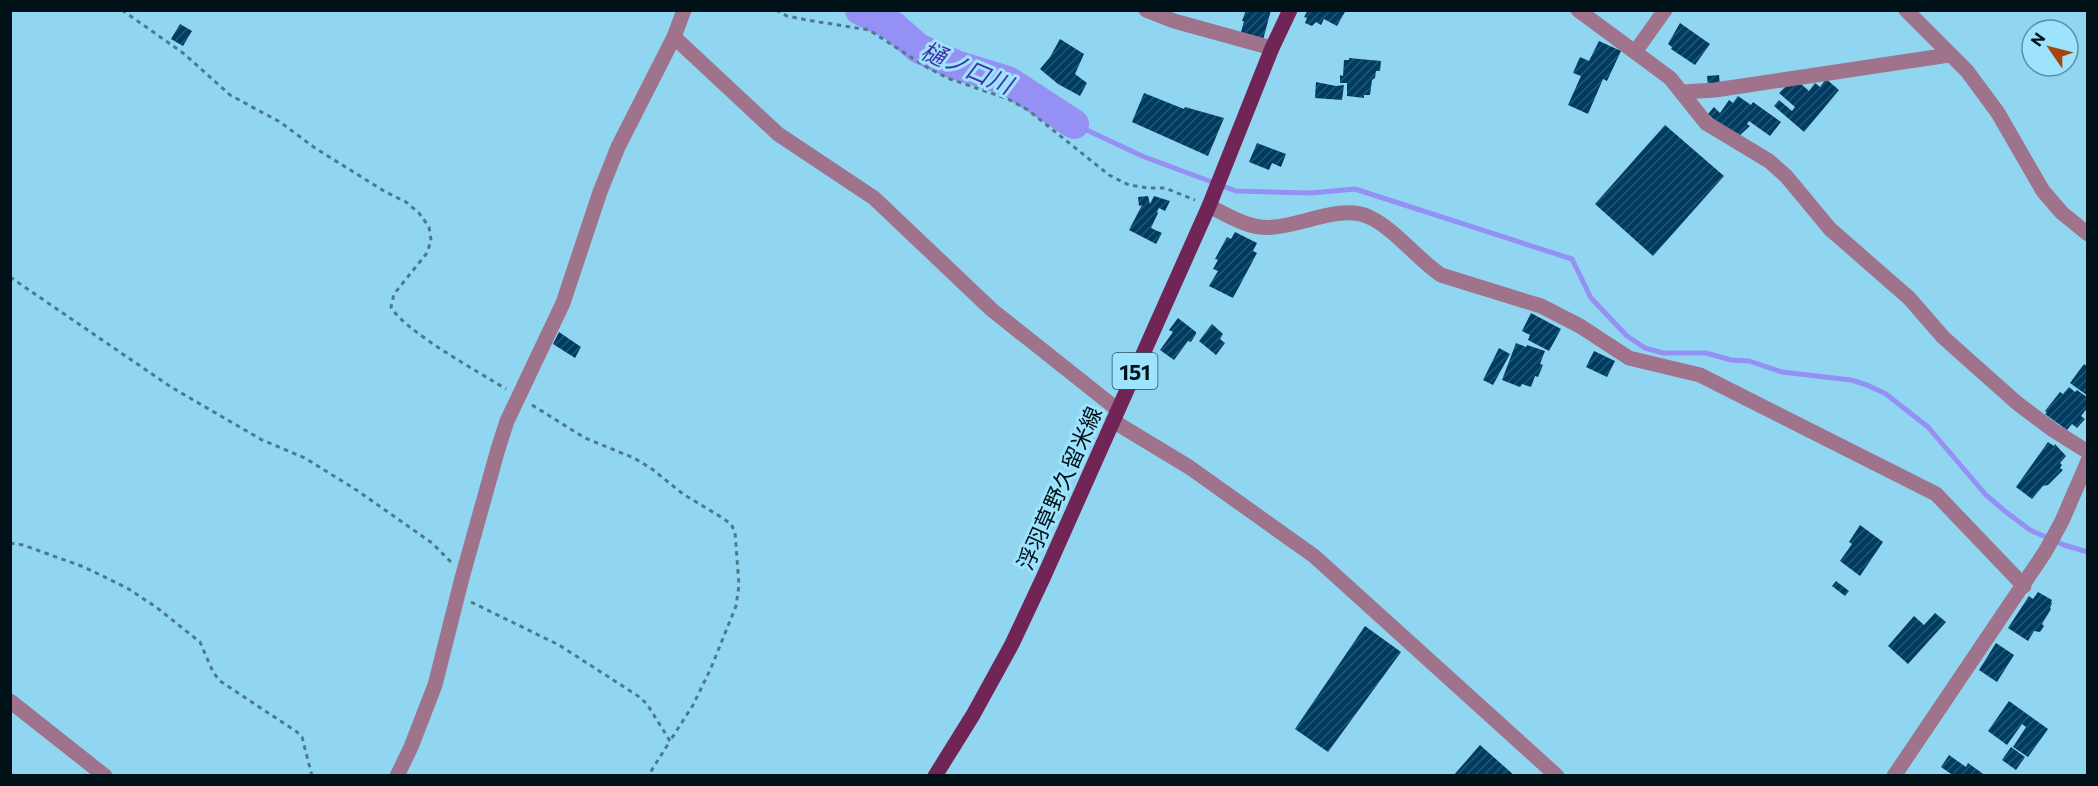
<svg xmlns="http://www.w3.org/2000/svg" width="2098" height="786" font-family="Commissioner,'Noto Sans JP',sans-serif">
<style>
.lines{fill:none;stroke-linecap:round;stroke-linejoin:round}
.stream{stroke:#9590f3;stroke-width:5}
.river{stroke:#9590f3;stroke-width:30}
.building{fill:url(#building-hatch)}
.path{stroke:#4d7a8b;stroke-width:3;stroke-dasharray:4.5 4.5;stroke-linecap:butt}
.minor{stroke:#9e738b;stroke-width:15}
.major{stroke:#712556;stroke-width:15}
.labels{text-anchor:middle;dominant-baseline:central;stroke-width:6;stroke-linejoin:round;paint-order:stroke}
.shield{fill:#9ee3fe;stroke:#2f505d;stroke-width:1.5}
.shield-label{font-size:21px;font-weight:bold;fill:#001118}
.street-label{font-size:22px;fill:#001118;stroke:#9ee3fe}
.water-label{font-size:24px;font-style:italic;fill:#4632a3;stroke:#9ee3fe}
</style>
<defs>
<pattern id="building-hatch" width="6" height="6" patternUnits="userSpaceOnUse" patternTransform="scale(1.5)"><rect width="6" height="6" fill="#003c61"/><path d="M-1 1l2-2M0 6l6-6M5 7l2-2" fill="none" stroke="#245573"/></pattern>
</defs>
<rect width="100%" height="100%" fill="#91d6f0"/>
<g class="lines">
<polyline class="stream" points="1074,124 1142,156 1236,191 1310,193 1355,189 1572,259 1591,298 1627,336 1645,348 1663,353 1706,353 1731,360 1749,361 1782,372 1851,380 1867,385 1886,394 1928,427 1986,495 2006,512 2030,530 2064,545 2088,552"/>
<polyline class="river" points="860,10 893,26 918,48 956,65 1008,81 1074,124"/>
</g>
<g class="building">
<polygon points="1246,10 1271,10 1263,40 1240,36 1244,21 1242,21"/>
<polygon points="1308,10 1346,10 1337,26 1324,19 1321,25 1316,22 1312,26 1305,23 1307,18 1304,17"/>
<polygon points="1680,23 1710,44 1695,65 1671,49 1672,47 1668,44"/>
<polygon points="180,24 192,31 183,46 171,39"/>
<polygon points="1060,39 1084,54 1075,74 1087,83 1080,96 1058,84 1040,69 1050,57"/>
<polygon points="1599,41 1621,51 1607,81 1603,79 1588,114 1568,105 1581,76 1573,73 1580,57 1589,61"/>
<polygon points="1349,58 1381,61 1380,71 1376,71 1375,78 1372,80 1370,95 1364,95 1364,98 1347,96 1347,83 1340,83 1340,75 1343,76 1344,60 1349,60"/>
<polygon points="1719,75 1720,85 1708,86 1707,76"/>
<polygon points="1826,79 1839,90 1804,132 1774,106 1779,100 1792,111 1795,107 1779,93 1786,86 1801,84 1809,91 1815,83 1820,87"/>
<polygon points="1316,82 1336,86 1344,85 1342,100 1315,98"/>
<polygon points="1144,93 1184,109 1185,107 1224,118 1208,156 1132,122"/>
<polygon points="1738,96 1751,105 1753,102 1781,122 1770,136 1749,121 1747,124 1750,126 1739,136 1719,124 1708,114 1714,107 1720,113 1729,100 1733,103"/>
<polygon points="1665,125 1724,176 1653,256 1595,204"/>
<polygon points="1257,143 1286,154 1281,167 1272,163 1269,170 1249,162"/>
<polygon points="1148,196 1150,204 1154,196 1170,201 1165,211 1159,208 1157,212 1158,213 1151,228 1162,233 1156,244 1129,230 1142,205 1139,206 1138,197"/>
<polygon points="1235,232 1257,243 1253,251 1257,253 1233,298 1209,286 1218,271 1213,269 1218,260 1215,259 1227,237 1231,239"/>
<polygon points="1531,313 1561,329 1549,351 1528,340 1530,335 1522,331"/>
<polygon points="1178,318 1196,332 1196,334 1191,342 1188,341 1174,360 1160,350 1173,332 1169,330"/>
<polygon points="1212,324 1223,334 1220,339 1225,343 1216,355 1199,341"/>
<polygon points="559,332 581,347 575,358 553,344"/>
<polygon points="1516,343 1526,347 1527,345 1545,351 1540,364 1543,365 1538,377 1535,376 1531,387 1522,384 1520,387 1502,380"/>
<polygon points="1499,348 1510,354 1493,385 1483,380"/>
<polygon points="1594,351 1615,361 1607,377 1586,367"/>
<polygon points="2084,364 2088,367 2088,396 2070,383"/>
<polygon points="2069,387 2075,392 2077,390 2088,398 2088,407 2081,416 2085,419 2077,428 2072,424 2067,430 2045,414 2047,413 2045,411 2060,392 2063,394"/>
<polygon points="2048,442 2054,446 2055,444 2066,456 2060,463 2062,465 2060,468 2063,470 2048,485 2043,486 2032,499 2016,487"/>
<polygon points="1860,525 1883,542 1860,576 1840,561 1852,544 1849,542"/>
<polygon points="1836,581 1849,591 1845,596 1832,586"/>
<polygon points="2038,592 2052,600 2051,602 2052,603 2050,608 2051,609 2042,624 2044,626 2040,632 2034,631 2028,641 2008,628 2029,596 2033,599"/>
<polygon points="1935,613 1946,622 1908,664 1888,646 1914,616 1924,625"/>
<polygon points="1365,626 1401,652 1328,752 1295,729"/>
<polygon points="1996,643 2014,655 1997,682 1979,670"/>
<polygon points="2009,701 2048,729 2028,757 2013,747 2026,727 2022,724 2007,745 1988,731"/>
<polygon points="1480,745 1515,776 1453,776"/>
<polygon points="2011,747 2025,757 2016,770 2002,760"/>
<polygon points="1949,755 1966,767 1968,763 1986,776 1954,776 1941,767"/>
</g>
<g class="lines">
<g class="path">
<path d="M 122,10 L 183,53 L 230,95 L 280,122 L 315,148 L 384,191 L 406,202 L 419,213 L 429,227 L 431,240 L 427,253 L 394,294 L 391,307 C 404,331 479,372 506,389"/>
<polyline points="776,10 787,16 807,20 869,30 928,68 950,79 1008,99 1028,110 1109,175 1129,185 1148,188 1165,188 1195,200"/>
<polyline points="10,277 171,387 262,440 305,458 358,491 432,543 451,562"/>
<polyline points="532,405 585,438 634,458 652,469 683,494 721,517 731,524 735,532 739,585 736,606 711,668 693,705 670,741"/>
<polyline points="10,543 23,545 84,567 127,588 156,607 200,642 213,672 220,681 297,732 302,737 312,776"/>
<polyline points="471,602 559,645 638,696 647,704 670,741 648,776"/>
</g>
<g class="minor">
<polyline points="1146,10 1174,21 1272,48"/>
<polyline points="1578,10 1670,78 1706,123 1769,161 1786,176 1830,229 1909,298 1943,337 1963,355 2017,403 2053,430 2088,452"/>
<polyline points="1906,10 1967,71 1998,113 2043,191 2062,213 2088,234"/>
<polyline points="674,37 778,134 874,198 992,310 1118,410"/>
<polyline points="1635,52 1665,10"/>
<polyline points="1683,92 1715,90 1949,55"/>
<path d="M 1209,206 C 1229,216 1250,230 1274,227 C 1302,225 1343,204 1369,217 C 1394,228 1417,259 1441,275 L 1541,306 L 1580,326 L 1629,358 L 1700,375 L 1936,494 L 2024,586"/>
<polyline points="1113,421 1189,467 1314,556 1557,776"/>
<polyline points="10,701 105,776"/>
<polyline points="397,776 411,747 435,685 462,578 498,449 507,421 563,303 600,192 618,147 674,37 684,10"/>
<polyline points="1894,776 2045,552 2062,521 2088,461"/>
</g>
<polyline class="major" points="935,776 973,715 1012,644 1044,576 1209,206 1272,48 1290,10"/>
</g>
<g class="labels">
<rect class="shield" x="1112.5" y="353" width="45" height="36" rx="4.5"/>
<g class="shield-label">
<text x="1135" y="371">151</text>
</g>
<g class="street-label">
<text transform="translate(1059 488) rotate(-66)">浮羽草野久留米線</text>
</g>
<g class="water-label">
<text transform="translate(967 67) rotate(23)">樋ノ口川</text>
</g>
</g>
<rect width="2098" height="786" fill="none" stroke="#001118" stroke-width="24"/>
<g transform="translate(2050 48) rotate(305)"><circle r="28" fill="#9ee3fe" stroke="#5f8fa2" stroke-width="1.5"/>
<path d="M0-4.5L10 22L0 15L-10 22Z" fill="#a7440b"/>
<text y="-9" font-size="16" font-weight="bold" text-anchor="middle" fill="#001118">N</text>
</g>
</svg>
